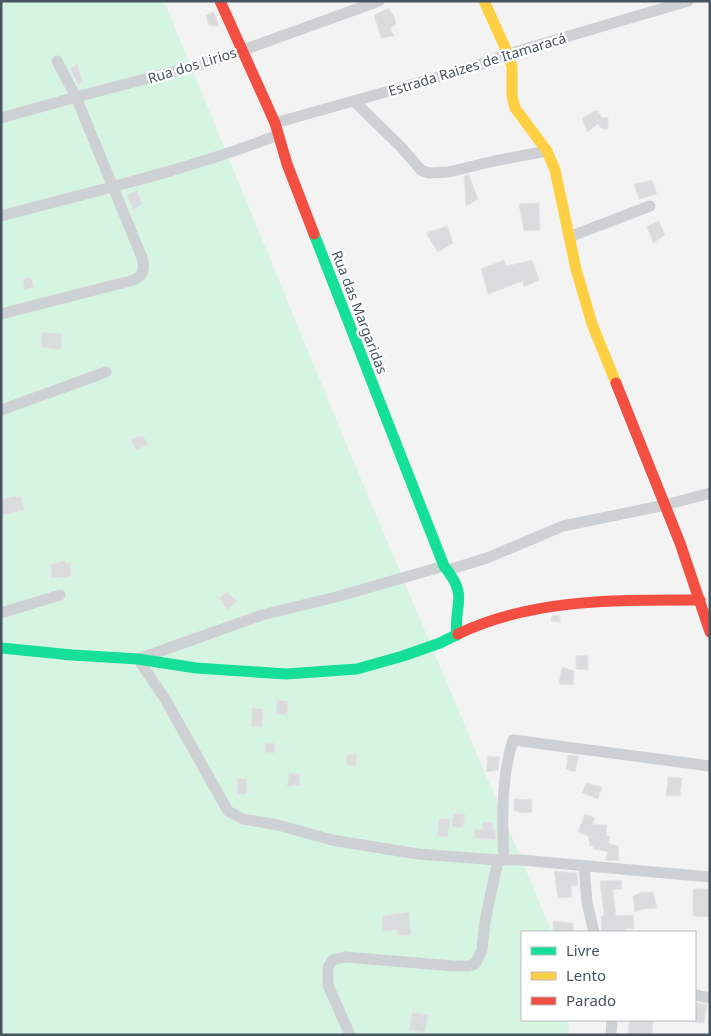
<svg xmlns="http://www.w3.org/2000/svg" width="711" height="1036" font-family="'Noto Sans',sans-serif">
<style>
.green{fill:#d6f4e2}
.building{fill:#dadbdd;stroke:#e4e5e6}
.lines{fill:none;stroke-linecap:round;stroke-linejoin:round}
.street{stroke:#ced1d4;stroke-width:11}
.fast{stroke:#16e098;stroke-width:11}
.slow{stroke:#ffcf43;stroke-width:11}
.jam{stroke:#f24e42;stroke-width:11}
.labels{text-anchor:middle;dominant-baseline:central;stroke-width:4.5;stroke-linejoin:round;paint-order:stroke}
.street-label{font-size:14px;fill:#475462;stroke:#fff}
</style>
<rect width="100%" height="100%" fill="#f3f3f3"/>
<polygon class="green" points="1,1 164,1 350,453 552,932 522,932 522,1020 568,1020 569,1035 1,1035"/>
<g class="building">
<polygon points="389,8 394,16 396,24 390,28 394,36 381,38 374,15"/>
<polygon points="214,12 219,26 209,26 206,15"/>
<polygon points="77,64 83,82 78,85 70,69"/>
<polygon points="597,110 602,118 608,117 608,129 602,129 598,124 587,132 582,118"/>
<polygon points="469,175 478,199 466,206 464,176"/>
<polygon points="652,180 657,194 639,199 634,184"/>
<polygon points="137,190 142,204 133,210 127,195"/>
<polygon points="539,203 540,230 524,231 519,204"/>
<polygon points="659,221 665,235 653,243 647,226"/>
<polygon points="447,226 453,243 438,252 426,233"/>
<polygon points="504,260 506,266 532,260 539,280 524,287 523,281 488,294 481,269"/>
<polygon points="31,277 34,287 25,290 23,279"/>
<polygon points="42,332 62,334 61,350 41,347"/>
<polygon points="142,435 149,445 136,450 131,439"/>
<polygon points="21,496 24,510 1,515 1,500 10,497"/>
<polygon points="62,561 71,564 71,577 51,578 51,565"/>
<polygon points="227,592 237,601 227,610 219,598"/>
<polygon points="560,615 560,622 551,621 552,616"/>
<polygon points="588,655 588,670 576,669 576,656"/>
<polygon points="562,667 574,671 573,685 559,684"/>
<polygon points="277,700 288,701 287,715 276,714"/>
<polygon points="252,708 263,709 262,727 251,726"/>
<polygon points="265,743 275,743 275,753 265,752"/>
<polygon points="347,754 357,754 356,766 346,765"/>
<polygon points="568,755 579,756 575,772 566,769"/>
<polygon points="488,756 500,757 498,770 486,772"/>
<polygon points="289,773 300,774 299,785 287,787"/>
<polygon points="668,777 682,778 680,796 666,796"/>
<polygon points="237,778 247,779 247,794 237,794"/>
<polygon points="586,783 602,787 598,799 582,793"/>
<polygon points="514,799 532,800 532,812 519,813 518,811 514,811"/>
<polygon points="454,813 465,814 463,828 452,827"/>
<polygon points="585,814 595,818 593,824 607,825 606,835 610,837 608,843 618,846 619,861 605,860 608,852 594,849 594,846 590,846 588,836 578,832"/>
<polygon points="439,818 450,819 448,837 437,836"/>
<polygon points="483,822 493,823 493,830 495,831 496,840 474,838 475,829 482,830"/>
<polygon points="554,871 577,873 578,885 571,886 572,897 558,898"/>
<polygon points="621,880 622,889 613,890 616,916 633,915 634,929 625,929 625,932 602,932 601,916 604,916 600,881"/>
<polygon points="693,889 709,889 709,917 693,916"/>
<polygon points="642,892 653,892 657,908 644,909 635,912 633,896"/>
<polygon points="409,912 411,935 398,936 397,930 383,931 382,916"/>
<polygon points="553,921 573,923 573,932 553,932"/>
<polygon points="697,1003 707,1005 704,1023 694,1022"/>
<polygon points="412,1012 428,1015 425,1033 409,1030"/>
<polygon points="629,1020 653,1020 652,1033 628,1035"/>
</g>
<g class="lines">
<g class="street">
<polyline points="354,101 402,148 421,170 429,173 449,172 494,161 547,151"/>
<polyline points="1,118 76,97 207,63 379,1"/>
<polyline points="275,123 471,68 508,54 688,1"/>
<path d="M 1,216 C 94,191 188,170 278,135"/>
<polyline points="569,237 650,206"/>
<path d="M 1,314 L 134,280 C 144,275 144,270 143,260 L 76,97 L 57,61"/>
<polyline points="1,410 106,372"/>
<polyline points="444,566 336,597 262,615 138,659 165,699 228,811 243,819 278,825 332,840 387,849 418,854 498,860 521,860 710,877"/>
<polyline points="448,570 487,558 563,526 665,505 710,493"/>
<polyline points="1,613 60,595"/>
<path d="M 504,860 C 502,821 501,778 513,740 L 710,766"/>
<polyline points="584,866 587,903 594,932"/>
<polyline points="695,995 710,998"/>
<polyline points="350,1035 328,985 328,967 333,960 345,957 454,966 468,966 475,964 482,950 485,921 498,860"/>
<polyline points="611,1035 612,1020"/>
</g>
<g class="fast">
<path d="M 314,234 L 444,566 C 470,598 453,603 457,635"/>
<polyline points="1,648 72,655 138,659 196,668 286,674 357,669 403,656 440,643 458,634"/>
</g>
<polyline class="slow" points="484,1 508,54 512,67 512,96 515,108 547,151 555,170 576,269 592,324 616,383"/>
<g class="jam">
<polyline points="220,1 275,123 287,164 314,234"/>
<polyline points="616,383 680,543 710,632"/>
<path d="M 458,634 C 533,598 619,600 700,600"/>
</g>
</g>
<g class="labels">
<g class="street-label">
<text transform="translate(477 64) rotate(-17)">Estrada Raizes de Itamaracá</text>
<text transform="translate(192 65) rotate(-17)">Rua dos Lirios</text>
<text transform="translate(360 312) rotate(69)">Rua das Margaridas</text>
</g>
</g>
<rect width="711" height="1036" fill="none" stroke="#475462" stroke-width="5"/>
<rect x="521" y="931" width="175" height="90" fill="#ffffff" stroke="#b5bbc0"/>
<rect x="531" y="947" width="25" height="8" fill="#16e098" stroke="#b5bbc0"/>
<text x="566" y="956" font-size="15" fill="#475462">Livre</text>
<rect x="531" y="972" width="25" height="8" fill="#ffcf43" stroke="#b5bbc0"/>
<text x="566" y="981" font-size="15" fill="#475462">Lento</text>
<rect x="531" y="997" width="25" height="8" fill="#f24e42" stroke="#b5bbc0"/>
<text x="566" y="1006" font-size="15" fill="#475462">Parado</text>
</svg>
